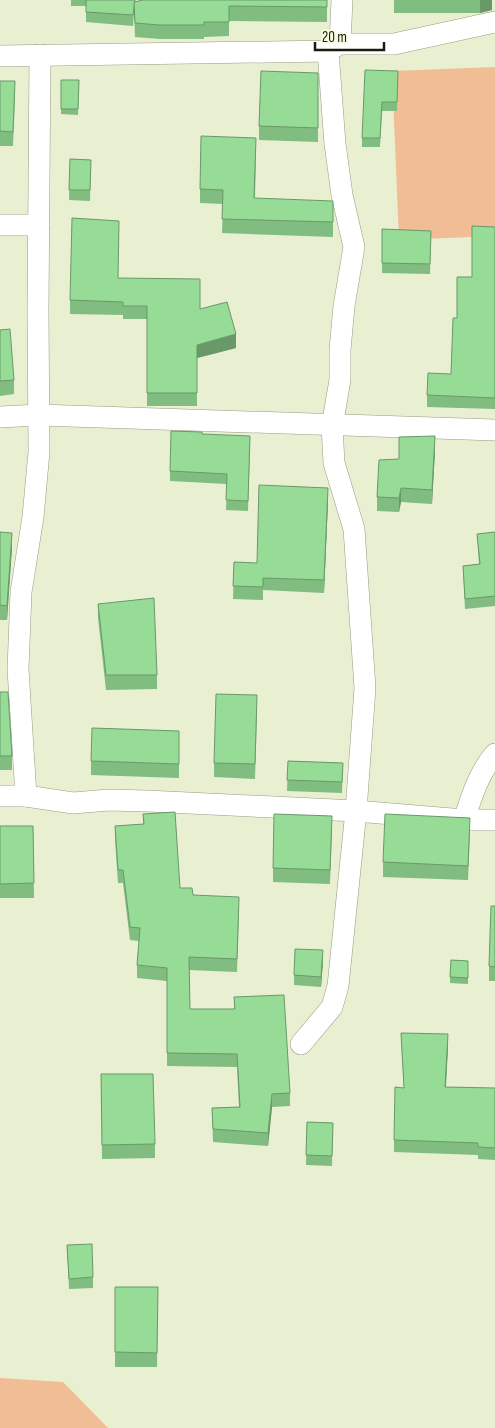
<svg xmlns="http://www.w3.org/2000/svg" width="495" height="1428" font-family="'Sofia Sans Condensed',sans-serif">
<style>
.green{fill:#f0bd94}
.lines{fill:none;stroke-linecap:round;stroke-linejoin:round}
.street-casing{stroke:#979c80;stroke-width:22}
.street{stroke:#fff;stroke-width:21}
.wall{fill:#81bc81}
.shaded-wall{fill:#699969}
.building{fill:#96db96;stroke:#699969}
</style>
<rect width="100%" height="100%" fill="#e9efd1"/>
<g class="green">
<polygon points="495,67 495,236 399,240 392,71"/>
<polygon points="0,1378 63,1382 108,1428 0,1428"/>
</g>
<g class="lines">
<g class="street-casing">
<g id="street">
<polyline points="340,44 342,0"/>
<polyline points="0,56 328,51 340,44 394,44 495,22"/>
<polyline points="0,225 39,225"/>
<polyline points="0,417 39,415 495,430"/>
<polyline points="0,796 26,796 73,803 109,800 147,801 356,811 464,820 495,820"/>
<polyline points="26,796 18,669 21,592 33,517 39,452 38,310 40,55"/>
<path d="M 464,820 C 471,798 479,772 495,754"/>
<polyline points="301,1044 332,1007 338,986 356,811 365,688 354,529 334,463 332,426 340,380 340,350 344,306 354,247 342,195 335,144 328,51"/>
</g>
</g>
<use href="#street" class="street"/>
</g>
<g class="wall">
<polygon points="71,0 135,0 135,1 327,0 327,22 229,21 229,36 204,37 204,39 160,39 135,37 134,12 133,26 86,22 86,6 71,6"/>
<polygon points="394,0 495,0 492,0 492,10 480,13 394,13"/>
<polygon points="398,71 397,111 382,111 380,147 362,147 362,138"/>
<polygon points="318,73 318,142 259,140 259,126"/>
<polygon points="61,80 79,80 78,115 61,114"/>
<polygon points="0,81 15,96 13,146 0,146"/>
<polygon points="256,152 255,198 333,215 333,237 222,233 223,204 200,203 200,189"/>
<polygon points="70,159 91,160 90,201 69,200"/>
<polygon points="495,227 495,409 427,407 427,395 451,374 457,318 472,277"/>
<polygon points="382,229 431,231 430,274 382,273"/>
<polygon points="118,278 200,309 236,348 197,358 197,406 147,406 147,319 123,319 123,315 70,314 70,300"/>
<polygon points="0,330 14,380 14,394 0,396"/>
<polygon points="202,434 250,446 248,511 226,510 227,484 170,481 170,471"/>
<polygon points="435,450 432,504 401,502 399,512 377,511 377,497 399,459"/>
<polygon points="328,501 324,593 263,590 263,600 233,599 234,562 257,563"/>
<polygon points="0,532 12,547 7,620 0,620"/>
<polygon points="495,532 495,606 465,609 463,566 479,564 477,534"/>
<polygon points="98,604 157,675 157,689 106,690 98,618"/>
<polygon points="0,692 12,756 12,770 0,770"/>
<polygon points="257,710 255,779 214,777 214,763"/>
<polygon points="179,731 179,778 91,775 91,761"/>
<polygon points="288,761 343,763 342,793 287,791"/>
<polygon points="143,814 180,888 193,895 239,910 237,972 189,970 190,1009 234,1009 234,997 290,1093 290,1106 272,1107 268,1146 213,1142 212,1108 239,1107 237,1067 167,1066 167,981 137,978 137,965 139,941 130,940 123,883 118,883 115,839 115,826 143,824"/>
<polygon points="0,826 33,826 34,898 0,898"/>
<polygon points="332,830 330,884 273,882 273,868"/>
<polygon points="470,832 468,880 383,877 383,862"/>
<polygon points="495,906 495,981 489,981 489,966"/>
<polygon points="451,960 468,961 468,984 450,983"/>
<polygon points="323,961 321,987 294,985 294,975"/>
<polygon points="401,1033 448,1046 446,1087 495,1088 495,1160 478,1159 478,1155 394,1152 394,1140 404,1088"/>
<polygon points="101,1074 155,1144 155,1158 102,1159"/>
<polygon points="307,1122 333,1123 332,1166 306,1165"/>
<polygon points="67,1245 93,1277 93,1288 69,1289"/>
<polygon points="115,1287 158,1287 157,1367 115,1367"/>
</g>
<g class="shaded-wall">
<polygon points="480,0 492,0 492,10 480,13"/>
<polygon points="236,334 236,348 197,358 197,345"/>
<polygon points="435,436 435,450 432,504 432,490"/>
<polygon points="328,488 328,501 324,593 324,580"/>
<polygon points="401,488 401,502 399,512 399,498"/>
<polygon points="12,533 12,547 7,620 7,606"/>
<polygon points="323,950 323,961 321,987 321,977"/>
<polygon points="448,1034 448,1046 445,1099 445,1087"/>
<polygon points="272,1094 272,1107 268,1146 268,1133"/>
</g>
<g class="building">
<polygon points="86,0 135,0 133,15 86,12"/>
<polygon points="143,0 327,0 327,7 229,6 229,22 204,22 204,25 160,25 135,23 134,2"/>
<polygon points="365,70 398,71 397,102 382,102 380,138 362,138"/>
<polygon points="261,71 318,73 318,128 259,126"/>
<polygon points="61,80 79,80 78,109 61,109"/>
<polygon points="0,81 15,81 13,132 0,131"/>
<polygon points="201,136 256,138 254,198 333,201 333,222 222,219 223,190 200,189"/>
<polygon points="70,159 91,160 90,190 69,190"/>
<polygon points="72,218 119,221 118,278 200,279 200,309 227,302 236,334 197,345 197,393 147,393 147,306 123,306 123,302 70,300"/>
<polygon points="472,226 495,227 495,398 427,395 428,373 451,374 453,318 457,318 457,277 472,277"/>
<polygon points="382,229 431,231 430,264 382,263"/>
<polygon points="10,329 14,380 0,381 0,330"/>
<polygon points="171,431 202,432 202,434 250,436 248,501 226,500 227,474 170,471"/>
<polygon points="435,436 432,490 401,488 399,498 377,497 379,460 399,459 399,437"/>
<polygon points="259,485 328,488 324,580 263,578 263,587 233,586 234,562 257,563"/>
<polygon points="0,532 12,533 7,606 0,605"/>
<polygon points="495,532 495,596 465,599 463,566 480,564 477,534"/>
<polygon points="154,598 157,675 106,675 98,604"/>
<polygon points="0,692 8,692 12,756 0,756"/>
<polygon points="216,694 257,695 255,764 214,763"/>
<polygon points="92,728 179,731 179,764 91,761"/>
<polygon points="288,761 343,763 342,782 287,780"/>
<polygon points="175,812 180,888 192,888 193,895 239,897 237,959 189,957 190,1009 235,1009 234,997 284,995 290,1093 272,1094 268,1133 213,1129 212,1108 240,1107 237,1054 167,1053 167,968 137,965 140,928 130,927 123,870 118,870 115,826 144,824 143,814"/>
<polygon points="274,814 332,816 330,870 273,868"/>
<polygon points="385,814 470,818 468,866 383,862"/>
<polygon points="0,826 33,826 34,883 0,884"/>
<polygon points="491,906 495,906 495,967 489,966"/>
<polygon points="295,949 323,950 321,977 294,975"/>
<polygon points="451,960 468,961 468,978 450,977"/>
<polygon points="401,1033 448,1034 445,1087 495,1088 495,1148 478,1147 478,1143 394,1140 395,1087 404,1088"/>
<polygon points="101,1074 153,1074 155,1144 102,1145"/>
<polygon points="307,1122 333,1123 332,1156 306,1155"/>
<polygon points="92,1244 93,1277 69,1279 67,1245"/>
<polygon points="115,1287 158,1287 157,1353 115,1352"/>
</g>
<path d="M315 42v8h69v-8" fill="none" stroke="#1a1c11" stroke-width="2.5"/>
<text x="322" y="42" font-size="15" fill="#1a1c11" stroke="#f6fcde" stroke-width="4" paint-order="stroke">20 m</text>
</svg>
